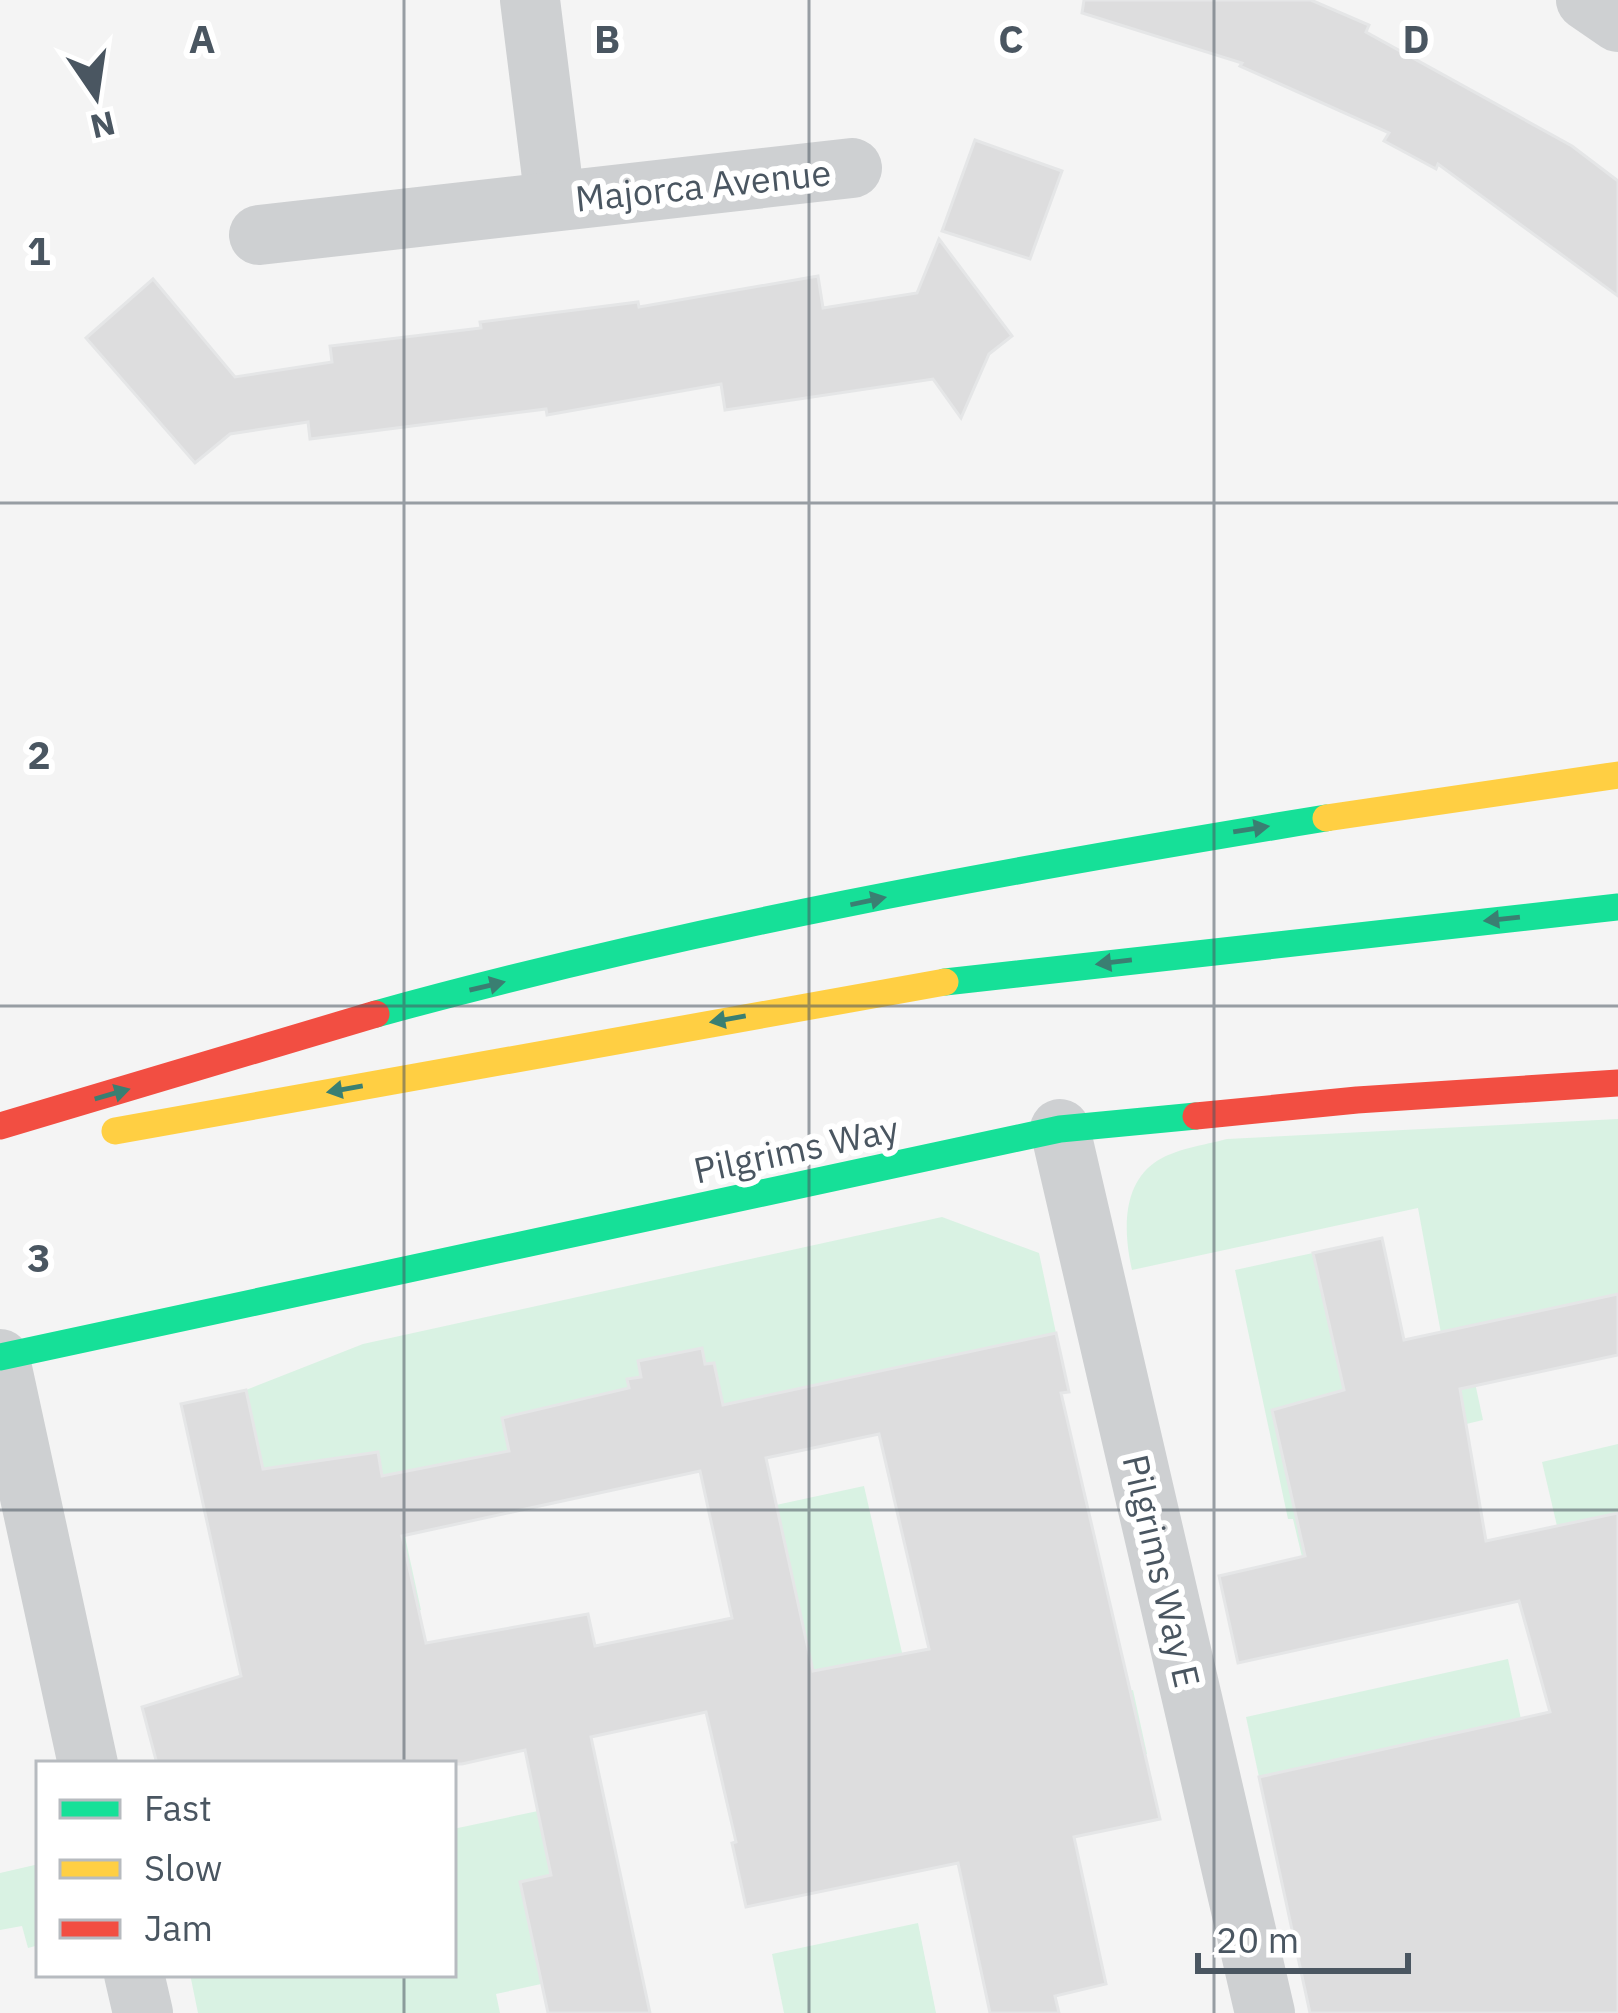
<svg xmlns="http://www.w3.org/2000/svg" width="1618" height="2013" font-family="'IBM Plex Sans',sans-serif">
<style>
.green{fill:#d9f2e3}
.building{fill:#ddddde;stroke:#e5e6e7;stroke-width:3;fill-rule:evenodd}
.lines{fill:none;stroke-linecap:round;stroke-linejoin:round}
.street{stroke:#ced0d2;stroke-width:60}
.fast{stroke:#16e098;stroke-width:27}
.slow{stroke:#ffcf43;stroke-width:27}
.jam{stroke:#f24e42;stroke-width:27}
.oneway{fill:#3a7f72}
.grid{fill:none;stroke:#4a5661;stroke-width:3;stroke-opacity:0.55}
.labels{text-anchor:middle;dominant-baseline:central;stroke-width:12;stroke-linejoin:round;paint-order:stroke}
.street-label{font-size:36px;fill:#4a5661;stroke:#fff}
.grid-label{font-size:39px;text-anchor:middle;font-weight:bold;fill:#4a5661;stroke:#fff;stroke-width:12;stroke-linejoin:round;paint-order:stroke}
</style>
<rect width="100%" height="100%" fill="#f4f4f4"/>
<g class="green">
<path d="M 1618,1119 L 1618,1294 L 1463,1327 L 1483,1420 L 1458,1426 L 1418,1208 L 1132,1270 C 1124,1235 1121,1187 1154,1163 C 1173,1149 1205,1145 1227,1139 Z"/>
<polygon points="942,1217 1039,1253 1056,1333 723,1405 714,1363 705,1364 701,1348 638,1361 641,1377 637,1423 551,1406 503,1418 509,1451 392,1477 421,1610 301,1636 246,1390 363,1344"/>
<polygon points="1313,1253 1368,1500 1308,1582 1293,1519 1288,1519 1235,1270"/>
<polygon points="1618,1444 1618,1513 1557,1526 1542,1462"/>
<polygon points="864,1486 921,1736 1133,1690 1147,1754 1030,1779 831,1756 776,1505"/>
<polygon points="1508,1659 1521,1719 1259,1777 1246,1717"/>
<polygon points="538,1811 573,1977 496,1994 500,2013 198,2013 190,1974 453,1974 453,1829"/>
<polygon points="39,1864 39,1945 28,1948 22,1926 0,1930 0,1873"/>
<polygon points="918,1923 936,2013 784,2013 772,1954"/>
</g>
<g class="building">
<polygon points="1084,0 1311,0 1369,25 1366,32 1572,146 1618,181 1618,296 1438,164 1436,169 1384,141 1389,133 1240,66 1242,63 1082,13"/>
<polygon points="975,140 1062,171 1030,259 942,231"/>
<polygon points="939,239 1012,336 989,354 961,418 933,379 725,410 721,384 547,415 546,409 310,439 308,422 230,434 195,463 86,338 153,279 235,377 332,362 330,346 481,328 480,322 638,302 639,307 818,276 823,308 917,293"/>
<polygon points="1382,1238 1404,1340 1618,1294 1618,1355 1460,1389 1486,1541 1618,1513 1618,2013 1310,2013 1259,1777 1550,1712 1519,1601 1238,1663 1219,1576 1305,1556 1272,1410 1344,1390 1313,1253"/>
<path d="M 1056,1333 L 1069,1392 L 1061,1393 L 1160,1819 L 1074,1837 L 1106,1984 L 1055,1996 L 1059,2013 L 990,2013 L 958,1863 L 746,1907 L 732,1843 L 736,1842 L 706,1712 L 591,1737 L 650,2013 L 548,2013 L 520,1882 L 551,1875 L 525,1750 L 462,1764 L 157,1764 L 142,1707 L 241,1676 L 181,1404 L 246,1390 L 263,1469 L 378,1452 L 382,1476 L 509,1451 L 502,1418 L 629,1388 L 627,1379 L 641,1377 L 638,1361 L 702,1348 L 705,1364 L 714,1363 L 723,1405 ZM 879,1434 L 929,1649 L 813,1671 L 766,1458 ZM 700,1471 L 732,1618 L 595,1646 L 588,1614 L 426,1643 L 402,1536 Z"/>
</g>
<g class="lines">
<g class="street">
<polyline points="530,0 555,201"/>
<polyline points="1586,0 1618,22"/>
<polyline points="259,235 852,168"/>
<polyline points="1060,1129 1265,2013"/>
<polyline points="0,1359 88,1764"/>
<polyline points="134,1974 143,2013"/>
</g>
<g class="fast">
<polyline points="945,982 1618,907"/>
<path d="M 376,1014 C 687,928 1007,870 1326,818"/>
<polyline points="0,1357 1060,1129 1196,1116"/>
</g>
<g class="slow">
<polyline points="1326,818 1618,775"/>
<polyline points="115,1131 945,982"/>
</g>
<g class="jam">
<polyline points="1196,1116 1357,1100 1618,1083"/>
<polyline points="0,1126 376,1014"/>
</g>
</g>
<defs><path id="oneway-solid" d="M-6-.8H1V-3.2L6.5 0L1 3.2V.8H-6Z" transform="scale(3)"/></defs>
<g class="oneway">
<use href="#oneway-solid" transform="translate(1251 829) rotate(-9)"/>
<use href="#oneway-solid" transform="translate(868 901) rotate(-12)"/>
<use href="#oneway-solid" transform="translate(1502 919) rotate(174)"/>
<use href="#oneway-solid" transform="translate(1114 962) rotate(173)"/>
<use href="#oneway-solid" transform="translate(487 986) rotate(-13)"/>
<use href="#oneway-solid" transform="translate(728 1019) rotate(170)"/>
<use href="#oneway-solid" transform="translate(345 1089) rotate(170)"/>
<use href="#oneway-solid" transform="translate(112 1094) rotate(-16)"/>
</g>
<path class="grid" d="M 404,0 L 404,1764M 809,0 L 809,2013M 1214,0 L 1214,2013M 0,503 L 1618,503M 0,1006 L 1618,1006M 0,1510 L 1618,1510M 404,1974 L 404,2013"/>
<g class="labels">
<g class="street-label">
<text transform="translate(703 185) rotate(-6)">Majorca Avenue</text>
<text transform="translate(796 1149) rotate(-12)">Pilgrims Way</text>
<text transform="translate(1162 1571) rotate(77)">Pilgrims Way E</text>
</g>
</g>
<g class="grid-label">
<text x="202" y="53">A</text>
<text x="607" y="53">B</text>
<text x="1011" y="53">C</text>
<text x="1416" y="53">D</text>
<text x="39" y="265">1</text>
<text x="39" y="769">2</text>
<text x="39" y="1272">3</text>
</g>
<rect x="36" y="1761" width="420" height="216" fill="#ffffff" stroke="#b7bbc0" stroke-width="3"/>
<rect x="60" y="1800" width="60" height="18" fill="#16e098" stroke="#b7bbc0" stroke-width="3"/>
<text x="144" y="1821" font-size="36" fill="#4a5661">Fast</text>
<rect x="60" y="1860" width="60" height="18" fill="#ffcf43" stroke="#b7bbc0" stroke-width="3"/>
<text x="144" y="1881" font-size="36" fill="#4a5661">Slow</text>
<rect x="60" y="1920" width="60" height="18" fill="#f24e42" stroke="#b7bbc0" stroke-width="3"/>
<text x="144" y="1941" font-size="36" fill="#4a5661">Jam</text>
<g transform="translate(96 96) rotate(167)" stroke="#ffffff" stroke-width="9" paint-order="stroke">
<path d="M0-9L21 45L0 30L-21 45Z" fill="#4a5661"/>
<text y="-18" font-size="33" font-weight="bold" text-anchor="middle" fill="#4a5661">N</text>
</g>
<path d="M1198 1953v18h210v-18" fill="none" stroke="#4a5661" stroke-width="6"/>
<text x="1216" y="1953" font-size="36" fill="#4a5661" stroke="#ffffff" stroke-width="9" paint-order="stroke">20 m</text>
</svg>
